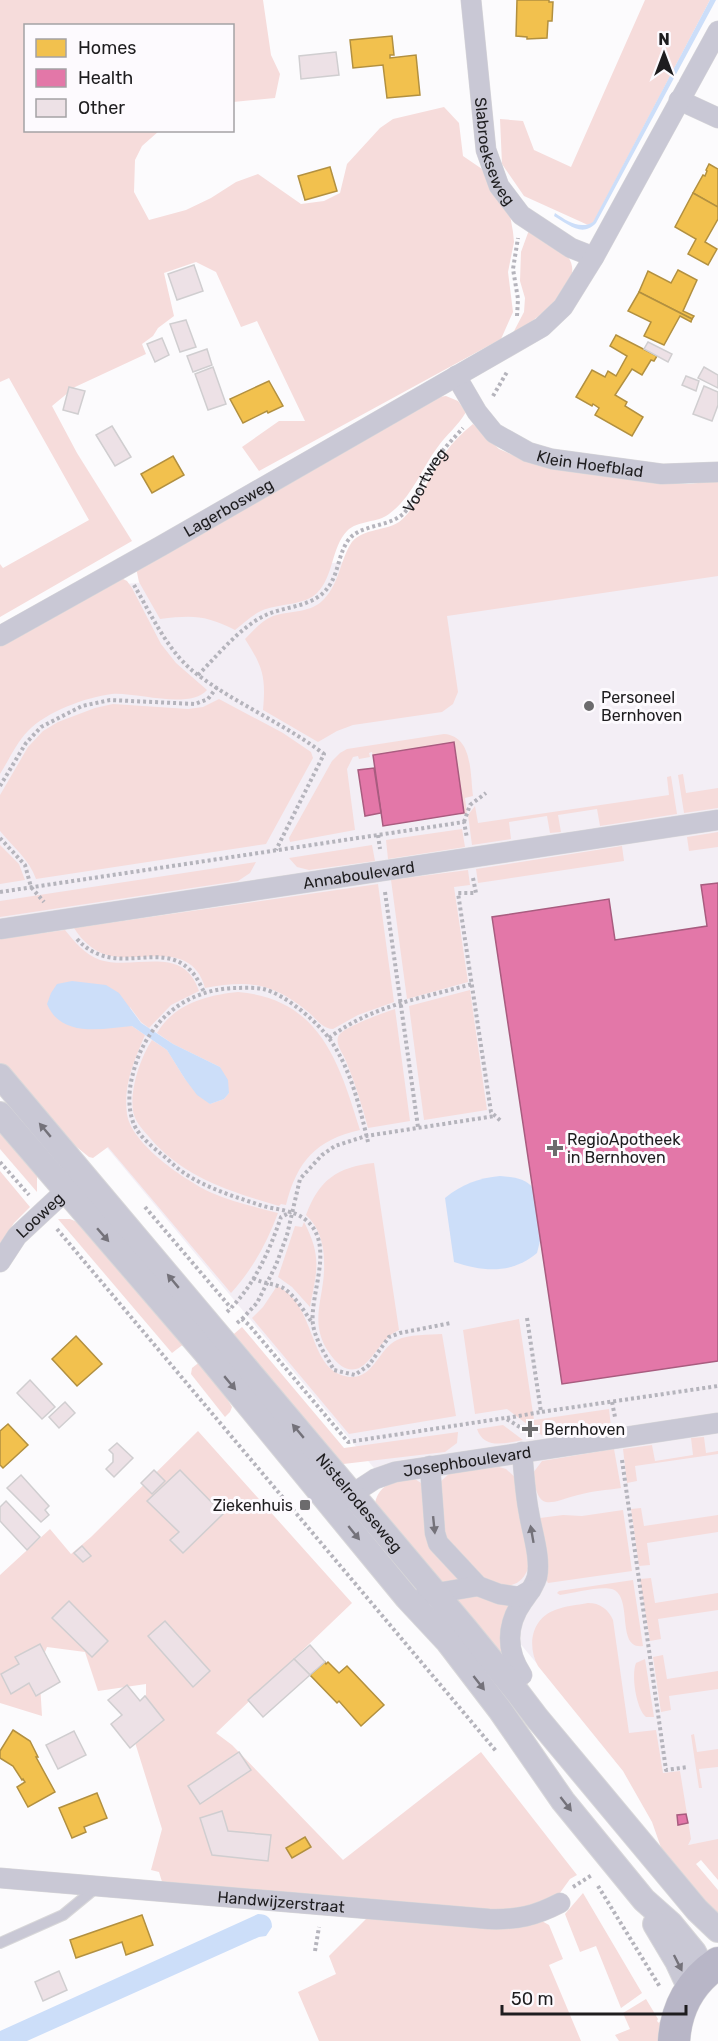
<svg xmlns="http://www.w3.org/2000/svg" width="718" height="2041" font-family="Rubik,sans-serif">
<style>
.built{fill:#f3eef5}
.green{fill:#f6dcdb}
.water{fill:#ccdef9}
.homes{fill:#f2c14e;stroke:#b29040;stroke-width:1.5}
.health{fill:#e377a8;stroke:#a85c7f;stroke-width:1.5}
.building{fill:#ede1e6;stroke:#d0ced0;stroke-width:1.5}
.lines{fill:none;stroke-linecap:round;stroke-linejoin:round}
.service-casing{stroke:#d8d7d9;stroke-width:12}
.minor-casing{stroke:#d8d7d9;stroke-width:21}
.tertiary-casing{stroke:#d8d7d9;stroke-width:26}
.primary-casing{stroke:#d8d7d9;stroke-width:33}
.path{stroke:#b5b4bc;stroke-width:4;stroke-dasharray:3 3;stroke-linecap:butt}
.service{stroke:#c9c8d5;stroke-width:10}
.minor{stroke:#c9c8d5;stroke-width:20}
.tertiary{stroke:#c9c8d5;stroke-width:24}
.primary{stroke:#b8b6c7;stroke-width:32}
.oneway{fill:#74727a}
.poi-dot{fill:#6c6b6d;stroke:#fdfafe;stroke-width:2}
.labels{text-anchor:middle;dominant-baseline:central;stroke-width:6;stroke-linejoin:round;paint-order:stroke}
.street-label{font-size:16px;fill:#1e1d1f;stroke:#fdfafe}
.poi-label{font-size:16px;fill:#1e1d1f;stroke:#fdfafe;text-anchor:start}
</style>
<rect width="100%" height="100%" fill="#fcfbfd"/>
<polygon class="built" points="718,524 718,1840 688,1845 0,1019 0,658 126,584"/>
<g class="green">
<polygon points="0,0 263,0 271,55 280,74 275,98 233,102 232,26 26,26 26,130 159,131 142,146 135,160 134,192 149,220 186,210 211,198 236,182 258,174 301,204 324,201 340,193 347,164 380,128 393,119 444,107 459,123 463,156 482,169 490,187 510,215 513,232 514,242 508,272 513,312 501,339 259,471 242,447 279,421 305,421 257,321 241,327 216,272 196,262 164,273 174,316 158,328 153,336 142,344 146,354 75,387 52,406 77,453 132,541 0,617 0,564 3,568 89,520 9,378 0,382"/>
<polygon points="645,0 710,0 593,223 588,225 524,196 502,164 500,119 523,121 534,150 571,167"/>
<path d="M 529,230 C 539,237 562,248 568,257 C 588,284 533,323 513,333 L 524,312 L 525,298 L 520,281 L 521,252 Z"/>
<path d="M 446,396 L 458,401 L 466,412 C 458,426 446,435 437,448 C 420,471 413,496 389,514 C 378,523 358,520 347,531 C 331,548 334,576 317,593 C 304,606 278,603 261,611 C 252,615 243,624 235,630 C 205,615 193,615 160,619 L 139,582 L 136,568 L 439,397 Z"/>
<path d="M 473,424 L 499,449 L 522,459 L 657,483 L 688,484 L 718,481 L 718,576 L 447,616 L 458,692 L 453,704 L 442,712 L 353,725 L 337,731 L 318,742 L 263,710 C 266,677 263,667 245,639 C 254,630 261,621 273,616 C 288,611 308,613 321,602 C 339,586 339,564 350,545 C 360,528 383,532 399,522 C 414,512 433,470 445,453 C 453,442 462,433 473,424 Z"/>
<path d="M 119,577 L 127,581 L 132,588 L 161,644 L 176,663 L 207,690 C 190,710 136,692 112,694 C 86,697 46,712 28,731 C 16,743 9,760 0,774 L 0,646 Z"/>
<path d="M 219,699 L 283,733 L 311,752 L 313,758 L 266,844 L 36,879 C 29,859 13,847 0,831 L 0,795 L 28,747 L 43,731 L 58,722 L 95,708 L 113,704 L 188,709 L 203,707 Z"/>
<path d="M 444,734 C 473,736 470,774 473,796 L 465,798 L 467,814 L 460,815 L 450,748 L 374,760 L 372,752 L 369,753 L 370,757 L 359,759 L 358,756 L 353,757 L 347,769 L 355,830 L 290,842 L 289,838 L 332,761 L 340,753 L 347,749 Z"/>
<polygon points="683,774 686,793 718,788 718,808 684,813 678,775"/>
<polygon points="671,776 677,814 600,826 597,809 558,815 561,832 550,833 547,816 509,822 511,839 472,845 468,815 475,806 478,823 669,795 667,777"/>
<polygon points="462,829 465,847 388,859 386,840"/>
<polygon points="718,832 718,847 689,851 687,837"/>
<polygon points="0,845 19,864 25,880 0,884"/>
<polygon points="372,845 375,861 309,870 297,867 289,858"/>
<polygon points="622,846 624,861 478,883 476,869"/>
<polygon points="256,862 250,873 238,881 0,917 0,901"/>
<polygon points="468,870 470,885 454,887 468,982 407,999 391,880"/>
<path d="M 378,884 L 394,1002 L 358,1015 L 333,1029 C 322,1029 315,1017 307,1011 C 271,982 248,980 205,988 C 192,941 145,962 111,956 C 95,953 82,941 74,928 Z"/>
<path d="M 65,930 C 75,942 84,954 100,960 C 135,971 183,943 199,991 L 171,1005 L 149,1028 L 141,1022 L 130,1007 L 132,1026 L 145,1035 C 134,1061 123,1085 127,1114 C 131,1144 186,1181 212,1193 C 233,1202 256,1207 278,1213 C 267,1243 252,1270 231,1293 L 108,1147 L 93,1158 L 89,1157 L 47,1123 L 0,1066 L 0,939 Z"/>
<polygon points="470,990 487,1110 424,1120 409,1006"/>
<path d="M 238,992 C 320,999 339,1062 360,1130 C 316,1140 297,1161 286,1205 L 281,1204 L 279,1206 C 231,1192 183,1177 150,1138 C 144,1131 137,1124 134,1115 C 128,1094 140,1058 152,1040 L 167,1050 L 185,1079 L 210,1104 L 224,1099 L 229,1093 L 220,1067 L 173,1044 L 157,1033 C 174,1004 207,995 238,992 Z"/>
<path d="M 395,1009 L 410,1121 L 368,1128 C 362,1105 355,1083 346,1061 C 343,1053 334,1043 339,1035 C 346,1026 383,1013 395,1009 Z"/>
<polygon points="0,1124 37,1173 37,1192 0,1149"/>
<path d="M 374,1163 L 399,1330 C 380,1338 371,1366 356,1369 C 346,1371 339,1365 333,1358 C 305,1323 326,1299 324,1261 C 324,1244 319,1227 306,1215 C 319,1180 337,1167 374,1163 Z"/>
<polygon points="0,1171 30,1207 14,1223 0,1245"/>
<polygon points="58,1219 70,1219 82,1224 185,1343 172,1353"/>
<path d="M 304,1222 C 322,1256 317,1271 310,1307 L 292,1287 L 278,1277 L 295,1226 L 302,1227 Z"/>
<path d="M 277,1286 C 314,1303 309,1361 339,1374 C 372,1388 376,1350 397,1340 C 409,1334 429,1335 442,1334 L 456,1416 L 349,1434 L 252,1318 L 263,1307 Z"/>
<polygon points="519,1319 534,1420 609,1409 611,1427 544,1437 507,1409 475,1414 463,1330"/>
<polygon points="242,1327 344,1448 458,1432 457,1443 445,1452 335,1465 228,1339"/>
<polygon points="201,1361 213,1375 232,1407 230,1412 225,1417 191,1374 192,1368"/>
<path d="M 503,1425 L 523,1440 C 506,1443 484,1450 477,1429 Z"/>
<polygon points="198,1431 352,1603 216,1733 232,1745 343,1860 481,1752 577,1875 570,1879 557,1897 508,1914 163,1885 159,1872 151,1870 162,1829 133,1736 146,1709 146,1684 98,1691 85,1652 47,1647 39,1667 42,1716 0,1703 0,1575 50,1529 71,1554 91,1537"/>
<polygon points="704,1437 706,1453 718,1451 718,1454 635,1466 637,1481 627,1483 623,1449 652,1445 655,1461 693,1455 691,1438"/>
<path d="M 614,1449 L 621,1488 C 607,1490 592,1491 578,1495 C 548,1503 538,1513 533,1473 L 542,1461 Z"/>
<path d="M 499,1467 L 506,1469 L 517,1479 L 531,1558 C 525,1587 511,1588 485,1585 L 443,1539 L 439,1483 L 450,1473 Z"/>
<path d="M 415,1479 L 421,1483 L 429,1541 L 458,1576 L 459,1581 L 436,1585 L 375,1503 C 380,1482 396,1481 415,1479 Z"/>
<polygon points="641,1508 644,1526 718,1515 718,1532 647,1543 650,1565 639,1566 631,1509"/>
<polygon points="623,1510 632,1571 548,1583 546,1579 540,1518 563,1515 582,1516"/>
<polygon points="651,1578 655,1603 718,1593 718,1610 658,1619 661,1639 650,1641 640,1579"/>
<path d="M 633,1580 L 643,1646 C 615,1650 634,1596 612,1589 C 600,1586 573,1593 560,1595 L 557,1593 L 559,1591 Z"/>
<polygon points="466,1592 511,1604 507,1669 447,1597"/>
<path d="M 588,1603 C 600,1603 608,1609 613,1620 L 629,1733 L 656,1730 L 663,1773 L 680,1771 L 691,1839 L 688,1845 L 718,1839 L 718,1880 L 701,1860 L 696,1864 L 718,1890 L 718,1920 L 664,1856 L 652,1822 L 623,1771 L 538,1666 C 527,1646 531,1619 555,1610 C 565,1606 577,1605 588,1603 Z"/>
<polygon points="663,1655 667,1679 718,1671 718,1689 669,1696 671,1710 661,1712 653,1657"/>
<path d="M 645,1659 L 654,1717 L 646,1717 C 636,1709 631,1675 636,1663 Z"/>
<polygon points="694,1734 697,1752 718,1749 718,1767 699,1769 702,1788 699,1788 691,1735"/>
<polygon points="583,1893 642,1993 621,2008 596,1946 580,1952 565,1914"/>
<polygon points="369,1916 540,1920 549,1925 563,1959 549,1965 581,2041 319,2041 298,1992 336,1974 329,1956"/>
<polygon points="646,1999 658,2019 657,2021 659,2023 662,2018 665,2041 619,2041 615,2035 630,2029 623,2013"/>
</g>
<g class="water">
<path d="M 710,0 L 716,0 L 596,223 C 582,238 568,224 554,216 L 555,213 C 567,221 580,230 593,222 Z"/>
<path d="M 72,981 L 106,985 L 119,993 L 141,1023 L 173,1044 L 220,1067 L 228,1080 L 229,1093 L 224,1099 L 210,1104 L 197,1095 L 185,1079 L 167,1050 L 132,1026 C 102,1029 61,1038 47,1004 L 51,993 L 57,984 Z"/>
<path d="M 500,1176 C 513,1177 525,1178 533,1188 L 541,1237 L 537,1253 C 512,1274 484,1272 454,1262 L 445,1198 C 462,1184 479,1178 500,1176 Z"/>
<path d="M 258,1914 C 267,1914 272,1918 272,1927 L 266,1936 L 259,1937 L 27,2041 L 0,2041 L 0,2031 Z"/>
</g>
<g class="homes">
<polygon points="517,0 549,0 549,2 553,2 552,21 548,21 547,38 527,39 527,37 516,36"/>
<polygon points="392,36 394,55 390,55 390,58 416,55 420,95 387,98 383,65 353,68 350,40"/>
<polygon points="709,164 718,169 718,207 693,193 703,175 705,176 707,171 706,170"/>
<polygon points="330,167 337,191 305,200 298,176"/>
<polygon points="693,193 718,207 718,219 705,242 717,249 708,265 688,254 696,239 675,227"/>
<polygon points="678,270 697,280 683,311 694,316 692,319 639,292 648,271 671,283"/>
<polygon points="639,292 692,319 691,322 680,316 664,345 644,336 651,322 628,311"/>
<polygon points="616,335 657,356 654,361 651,360 642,375 632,369 615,395 627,402 625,406 643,417 632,436 595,415 599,408 593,404 592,406 576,397 592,370 605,377 608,371 616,376 627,356 610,346"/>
<polygon points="269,381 283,406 268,413 267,411 243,423 230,399"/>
<polygon points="173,456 184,475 152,493 141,474"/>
<polygon points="76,1336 102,1364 77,1386 52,1359"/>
<polygon points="8,1424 28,1445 3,1468 0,1465 0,1431"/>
<polygon points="325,1662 326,1664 328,1662 339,1673 347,1666 384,1705 361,1726 339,1701 337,1703 310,1675"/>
<polygon points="13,1730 30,1741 38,1757 36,1757 55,1792 28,1807 17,1787 25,1782 23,1779 22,1780 13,1766 0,1758 0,1751"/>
<polygon points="97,1793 107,1818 84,1827 86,1832 72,1838 59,1808"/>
<polygon points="305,1837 311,1847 292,1858 286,1848"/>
<polygon points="142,1915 153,1945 126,1955 122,1942 76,1958 70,1940"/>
</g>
<g class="health">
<polygon points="454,742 464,813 383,826 373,755"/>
<polygon points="374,768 381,813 365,816 358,770"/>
<polygon points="718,883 718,1361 562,1384 492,917 609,899 615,940 707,926 701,885"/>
<polygon points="686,1814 688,1823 678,1825 677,1815"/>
</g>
<g class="building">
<polygon points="336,52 339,75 301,79 299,56"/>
<polygon points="194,265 203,291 177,300 168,274"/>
<polygon points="186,320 196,347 180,352 170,324"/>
<polygon points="162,338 169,355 155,362 147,344"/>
<polygon points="648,342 672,354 668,362 644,349"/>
<polygon points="207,349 212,365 193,372 187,356"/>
<polygon points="213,367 226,404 208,410 195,374"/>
<polygon points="704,367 718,375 718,388 698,378"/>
<polygon points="686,376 699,381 696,391 682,385"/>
<polygon points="704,386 718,392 718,405 712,421 693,414"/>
<polygon points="69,387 85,391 78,414 63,410"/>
<polygon points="112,426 131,457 115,466 96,435"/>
<polygon points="30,1380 55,1407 42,1419 17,1393"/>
<polygon points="65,1402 75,1413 59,1428 49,1417"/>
<polygon points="117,1443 133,1458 114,1477 106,1469 113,1462 113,1454 109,1450"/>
<polygon points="154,1470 165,1481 152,1494 141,1483"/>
<polygon points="180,1470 223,1514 183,1553 170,1540 179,1532 147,1501"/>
<polygon points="21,1475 49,1506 45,1510 49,1515 41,1522 7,1488"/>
<polygon points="6,1501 40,1537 27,1550 0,1521 0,1507"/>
<polygon points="82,1546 91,1556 83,1562 74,1553"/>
<polygon points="69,1601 108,1641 92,1657 52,1618"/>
<polygon points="165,1621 210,1671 193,1687 148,1636"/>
<polygon points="40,1644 60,1682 36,1696 29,1683 11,1694 1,1674 19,1664 15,1657"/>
<polygon points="310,1645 325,1662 310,1675 294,1659"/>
<polygon points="294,1659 310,1675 263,1717 248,1700"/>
<polygon points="127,1685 140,1701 145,1696 164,1720 130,1748 111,1724 122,1715 108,1700"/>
<polygon points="74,1731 86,1755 58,1769 46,1745"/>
<polygon points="239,1752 251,1770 200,1804 188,1786"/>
<polygon points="222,1811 228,1831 271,1835 268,1861 212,1855 200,1818"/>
<polygon points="59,1971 67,1990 43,2001 35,1982"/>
</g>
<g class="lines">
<g class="service-casing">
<polyline id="service" points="0,1943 63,1915 97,1887"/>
</g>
<g class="minor-casing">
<g id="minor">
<path id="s2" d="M 471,0 L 486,150 L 499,186 L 521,215 L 571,248 L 594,257"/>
<polyline points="679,100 718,118"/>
<path id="s3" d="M 456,376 L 477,412 L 494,433 L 528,452 L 552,459 L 662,474 L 718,472"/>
<path id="s4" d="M 0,636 L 161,546 L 542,327 L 563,307 L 594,257 L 718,31"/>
<path id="s5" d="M 0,929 L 718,820"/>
<path id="s6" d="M 0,1262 L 17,1236 L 76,1181"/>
<path d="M 522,1452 C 524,1472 525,1493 529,1513 C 532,1532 541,1558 537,1577 C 534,1587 528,1594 523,1601 C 506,1625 506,1651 522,1675"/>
<polyline points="430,1466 435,1533 438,1543 478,1586 499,1594 519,1597 531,1590"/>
<path id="s7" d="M 340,1502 L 375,1479 L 395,1472 L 718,1423"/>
<polyline points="425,1595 478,1586"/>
<path id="s8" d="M 0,1878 L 489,1919 C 517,1920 535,1916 560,1903"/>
</g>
</g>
<g class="tertiary-casing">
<g id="tertiary">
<path id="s9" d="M 0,1076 L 465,1628 L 518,1693 L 537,1718 L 697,1910 L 718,1930"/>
<polyline points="0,1114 204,1351 407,1598 448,1642 500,1710 563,1801 644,1900 671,1924 694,1952 705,1973"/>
<polyline points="655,1924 677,1961 690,1989"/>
</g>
</g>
<g class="primary-casing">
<path id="primary" d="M 674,2041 C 676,2008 691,1981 718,1963"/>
</g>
<g class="path">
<polyline points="517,316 518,299 513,269 518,238"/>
<polyline points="493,396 507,372"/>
<path d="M 134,585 C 152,616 169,654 198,675 C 238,705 285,724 324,754 L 276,850"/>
<path id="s1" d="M 198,675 C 217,656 241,626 266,615 C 283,607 307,607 322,594 C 339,579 336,560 347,542 C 358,524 387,528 403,514 C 415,503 425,473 436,459 C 444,448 454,438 463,428"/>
<polyline points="0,786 26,743 41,727 82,706 110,700 195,704 208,699 217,687"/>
<polyline points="464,822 470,805 486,793"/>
<polyline points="378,835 380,849"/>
<polyline points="0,838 25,865 31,887 44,902"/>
<polyline points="473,878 476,893 458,893 491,1112 502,1122"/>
<polyline points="0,892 464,822 467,838"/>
<polyline points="385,892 418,1127"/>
<path d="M 77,939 C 113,979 159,940 189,969 C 196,975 200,984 204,992"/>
<path d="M 329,1038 C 370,1006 423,998 472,984"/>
<path d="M 368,1142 C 360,1108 351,1070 331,1041 C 318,1022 285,994 263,989 C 253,987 242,988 232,988 C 186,991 153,1018 137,1060 C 130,1081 126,1101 133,1122 C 137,1134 150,1145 160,1153 C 168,1159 175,1167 184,1173 C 208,1189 236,1197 263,1206 C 278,1210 294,1210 306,1220 C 336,1245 309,1294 313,1325 C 316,1341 326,1356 334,1370 L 355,1375 L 369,1365 L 389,1337 L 400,1333 L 451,1323"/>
<polyline points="0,1162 29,1195"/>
<polyline points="145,1207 231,1308"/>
<polyline points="57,1229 496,1751"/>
<path d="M 253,1278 C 264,1284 271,1283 281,1287 C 292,1291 306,1314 313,1324"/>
<path d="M 227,1312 C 254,1286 269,1252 281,1217 L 291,1212"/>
<polyline points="527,1318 541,1412 718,1386"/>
<polyline points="242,1319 257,1303 276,1265 287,1235 300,1179 322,1155 335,1146 366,1136 495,1116"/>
<polyline points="237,1323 242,1319 249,1325 348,1442 505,1418 523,1429"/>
<polyline points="612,1402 615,1417"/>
<polyline points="507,1418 541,1412"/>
<polyline points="622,1460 666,1770 688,1767"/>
<polyline points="598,1886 660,1987"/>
<polyline points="573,1887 592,1875"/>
<polyline points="315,1951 319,1927"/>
</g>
<use href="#service" class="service"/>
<use href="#minor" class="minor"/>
<use href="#tertiary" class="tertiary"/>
<use href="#primary" class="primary"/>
</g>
<defs><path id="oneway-solid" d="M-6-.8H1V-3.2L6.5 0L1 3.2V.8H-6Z" transform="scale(1.5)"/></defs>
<g class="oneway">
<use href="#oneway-solid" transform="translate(45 1130) rotate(-130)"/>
<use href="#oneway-solid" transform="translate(103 1235) rotate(49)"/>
<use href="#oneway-solid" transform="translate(173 1281) rotate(-130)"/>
<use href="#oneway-solid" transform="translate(230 1383) rotate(50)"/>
<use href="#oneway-solid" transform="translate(298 1431) rotate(-130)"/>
<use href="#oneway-solid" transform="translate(434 1525) rotate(84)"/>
<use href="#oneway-solid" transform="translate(354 1533) rotate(51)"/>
<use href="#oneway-solid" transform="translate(532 1534) rotate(-100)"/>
<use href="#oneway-solid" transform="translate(479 1683) rotate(52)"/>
<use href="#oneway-solid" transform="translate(566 1804) rotate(52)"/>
<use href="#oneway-solid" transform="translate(678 1963) rotate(63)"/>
</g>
<g class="poi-dot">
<circle cx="589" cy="706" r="6"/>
<path d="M552 1139h6v6h6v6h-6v6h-6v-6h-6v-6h6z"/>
<path d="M527 1420h6v6h6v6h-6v6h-6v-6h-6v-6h6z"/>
<rect x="299" y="1499" width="12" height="12" rx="3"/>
</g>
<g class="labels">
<g class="street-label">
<text stroke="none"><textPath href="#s2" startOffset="154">Slabroekseweg</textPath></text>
<text stroke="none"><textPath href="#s3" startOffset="171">Klein Hoefblad</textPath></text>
<text stroke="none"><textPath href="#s1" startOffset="314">Voortweg</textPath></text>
<text stroke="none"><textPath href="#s4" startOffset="262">Lagerbosweg</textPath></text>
<text stroke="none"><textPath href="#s5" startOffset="363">Annaboulevard</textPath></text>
<text stroke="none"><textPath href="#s6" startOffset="62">Looweg</textPath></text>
<text stroke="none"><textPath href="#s7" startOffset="136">Josephboulevard</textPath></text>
<text stroke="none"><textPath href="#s9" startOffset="558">Nistelrodeseweg</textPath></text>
<text stroke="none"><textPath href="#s8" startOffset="282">Handwijzerstraat</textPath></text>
</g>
<g class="poi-label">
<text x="601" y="697">Personeel<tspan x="601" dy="18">Bernhoven</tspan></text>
<text x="567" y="1139">RegioApotheek<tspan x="567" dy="18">in Bernhoven</tspan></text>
<text x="544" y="1429">Bernhoven</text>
<text x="293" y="1505" text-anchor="end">Ziekenhuis</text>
</g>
</g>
<rect x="24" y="24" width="210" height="108" fill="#fdfafe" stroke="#a4a2a5" stroke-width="1.5"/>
<rect x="36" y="39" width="30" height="18" fill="#f2c14e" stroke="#a4a2a5" stroke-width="1.5"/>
<text x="78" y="54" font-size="18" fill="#1e1d1f">Homes</text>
<rect x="36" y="69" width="30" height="18" fill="#e377a8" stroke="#a4a2a5" stroke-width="1.5"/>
<text x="78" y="84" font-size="18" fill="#1e1d1f">Health</text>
<rect x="36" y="99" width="30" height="18" fill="#ede1e6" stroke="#a4a2a5" stroke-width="1.5"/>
<text x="78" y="114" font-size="18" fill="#1e1d1f">Other</text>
<g transform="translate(664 54)" stroke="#fdfafe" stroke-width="4.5" paint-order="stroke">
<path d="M0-4.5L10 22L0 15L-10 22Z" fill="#1e1d1f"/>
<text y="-9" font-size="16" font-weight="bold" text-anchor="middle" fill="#1e1d1f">N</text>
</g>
<path d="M502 2005v9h184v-9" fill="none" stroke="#1e1d1f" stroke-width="3"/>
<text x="511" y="2005" font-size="18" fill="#1e1d1f" stroke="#fdfafe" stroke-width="4.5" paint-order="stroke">50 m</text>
</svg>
